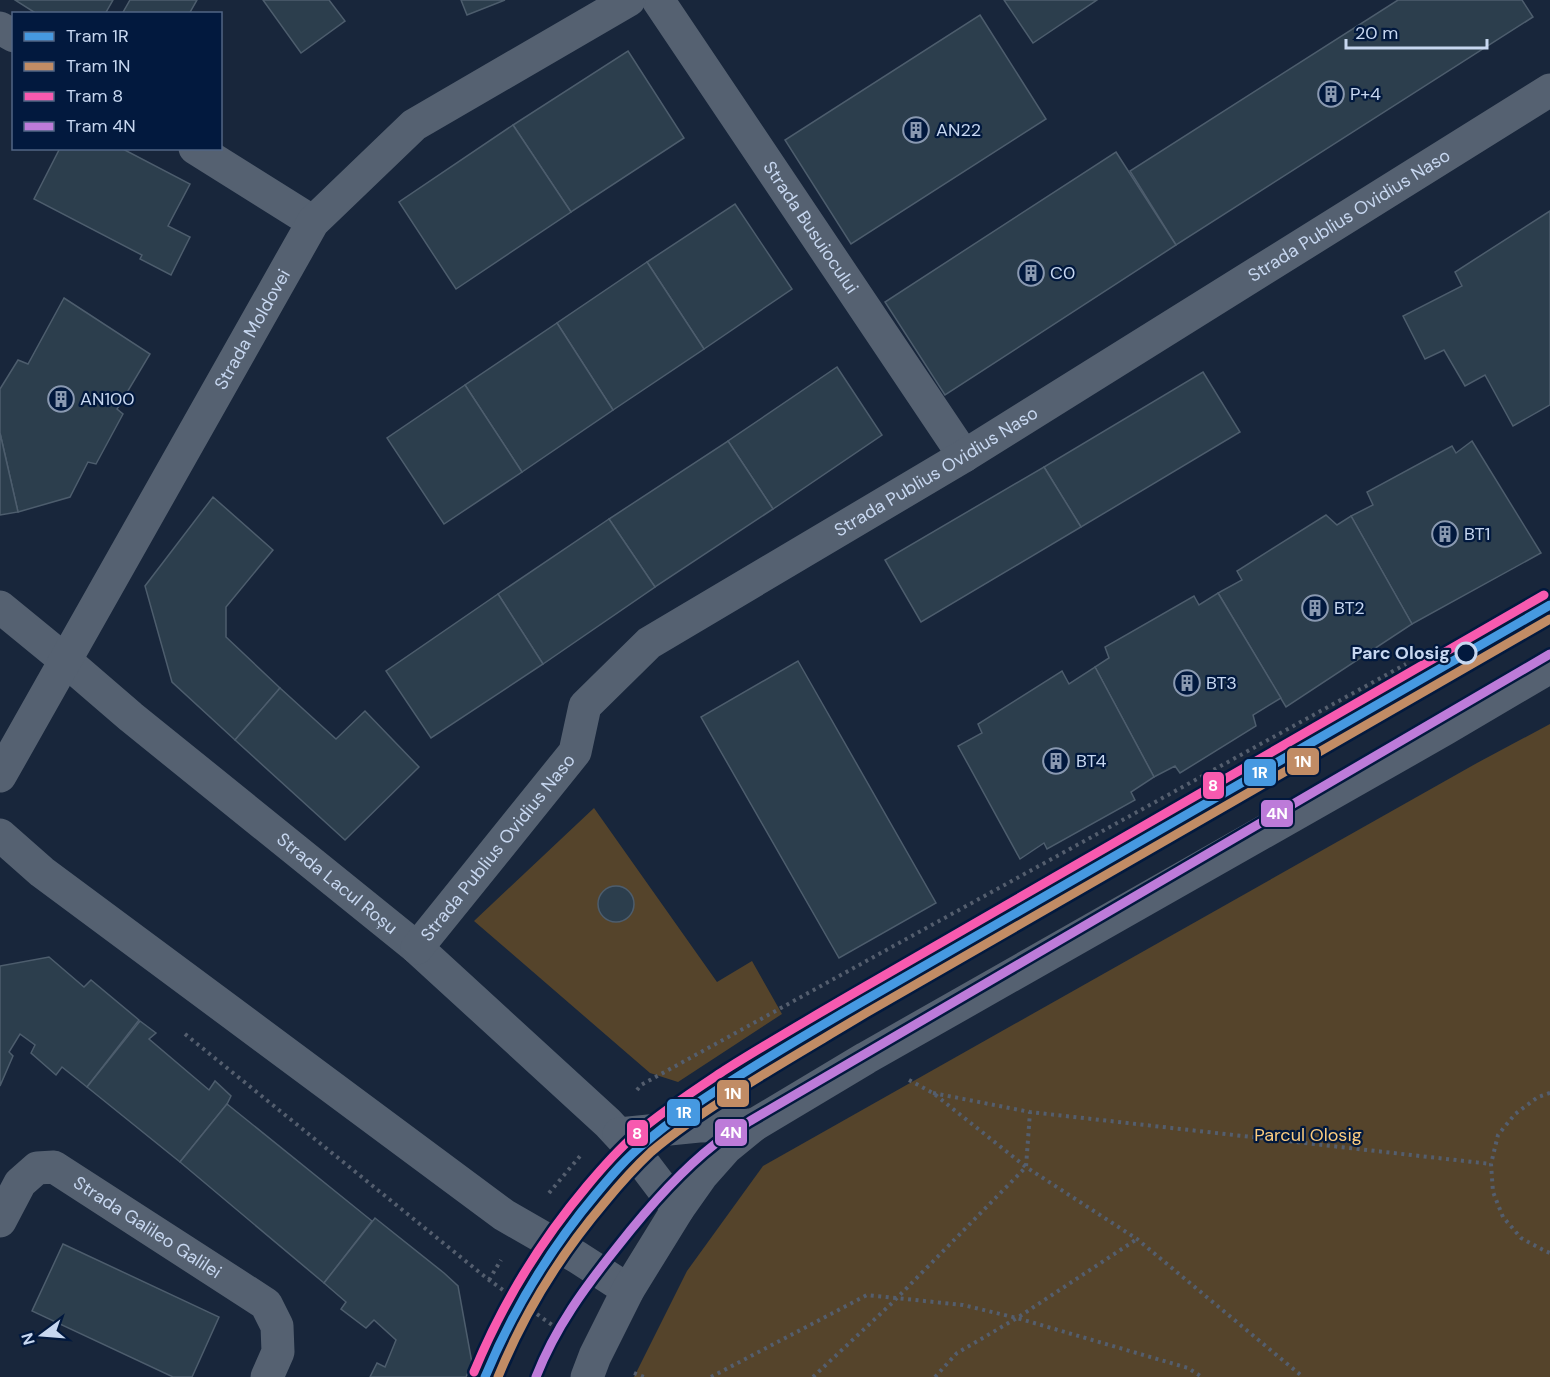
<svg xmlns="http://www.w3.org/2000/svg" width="1550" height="1377" font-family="'DM Sans',sans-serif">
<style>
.green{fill:#55442b}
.building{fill:#2c3e4d;stroke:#4d5d6d;stroke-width:1.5}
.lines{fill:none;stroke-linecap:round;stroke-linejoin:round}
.path{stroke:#545e6e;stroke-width:4;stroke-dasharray:3 4.5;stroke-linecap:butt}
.street{stroke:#556171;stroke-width:33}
.secondary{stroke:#556171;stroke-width:33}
.tram-1-casing{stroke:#02193e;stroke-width:14}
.tram-2-casing{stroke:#02193e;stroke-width:14}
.tram-3-casing{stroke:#02193e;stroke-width:14}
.tram-4-casing{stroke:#02193e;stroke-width:14}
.tram-1{stroke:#4699e1;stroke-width:9}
.tram-2{stroke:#c18c65;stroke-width:9}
.tram-3{stroke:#f75aaf;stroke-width:9}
.tram-4{stroke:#bd7bd9;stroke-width:9}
.stop-dot{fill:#02193e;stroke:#c7d7f0;stroke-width:3}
.labels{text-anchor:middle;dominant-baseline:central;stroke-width:4.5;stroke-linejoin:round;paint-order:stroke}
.poi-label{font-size:18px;fill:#c7d7f0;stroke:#02193e;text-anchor:start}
.street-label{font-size:18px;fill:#c7d7f0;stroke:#02193e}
.stop-label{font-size:18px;font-weight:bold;fill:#c7d7f0;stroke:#02193e;text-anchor:end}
.park-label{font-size:18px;fill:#fccc7e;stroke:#02193e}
.line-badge{stroke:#02193e;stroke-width:2}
.badge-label{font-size:16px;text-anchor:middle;font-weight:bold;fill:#fff}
</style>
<rect width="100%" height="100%" fill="#18263b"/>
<g class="green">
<polygon points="1550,724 1550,1377 634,1377 687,1271 763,1166 1477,763"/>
<polygon points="594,808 717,982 752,961 782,1014 678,1082 650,1073 474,921"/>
</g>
<g class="building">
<polygon points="15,0 113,0 105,14 37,14"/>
<polygon points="130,0 197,0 189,14 122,14"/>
<polygon points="263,0 329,0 345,21 301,53"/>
<polygon points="461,0 505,0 467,15"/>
<polygon points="1004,0 1097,0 1033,43"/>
<polygon points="1398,0 1522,0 1533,17 1176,245 1130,171"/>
<polygon points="980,15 1046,119 851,244 785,140"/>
<polygon points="628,51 684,138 571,212 513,125"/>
<polygon points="513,125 571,212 456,289 399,202"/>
<polygon points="60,148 121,148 190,184 168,226 190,237 171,275 140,259 142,255 34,199"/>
<polygon points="1116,152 1176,245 945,395 885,302"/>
<polygon points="735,204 792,289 704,349 647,262"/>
<polygon points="1550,211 1550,405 1513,426 1485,375 1465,386 1444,350 1425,359 1403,316 1462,286 1455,272"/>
<polygon points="647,262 704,349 613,410 557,323"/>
<polygon points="64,298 150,354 117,409 123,414 96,464 88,462 70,497 18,512 0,433 0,389 18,360 28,364"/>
<polygon points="557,323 613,410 522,472 465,385"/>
<polygon points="837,367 882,435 773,509 728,441"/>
<polygon points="1203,372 1240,432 1081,527 1044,467"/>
<polygon points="465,385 522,472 444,524 387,438"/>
<polygon points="0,433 18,512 0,515"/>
<polygon points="728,441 773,509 655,587 609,519"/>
<polygon points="1472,441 1541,553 1412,624 1351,516 1373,505 1367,492 1452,446 1456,453"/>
<polygon points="1044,467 1081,527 921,622 885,560"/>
<polygon points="213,497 273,550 226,607 226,637 280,688 235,740 172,682 145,586"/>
<polygon points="1326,515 1337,525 1351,516 1412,624 1286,707 1218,593 1242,580 1237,571"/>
<polygon points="609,519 655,587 543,664 498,594"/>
<polygon points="1218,593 1281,698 1253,715 1256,726 1180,773 1175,766 1154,777 1095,667 1109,658 1105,647 1194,596 1199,605"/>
<polygon points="498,594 543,664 431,738 386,671"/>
<polygon points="798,661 936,903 839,958 701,717"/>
<polygon points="1095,667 1154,777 1131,792 1135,800 1047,849 1044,843 1020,859 958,746 982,733 978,724 1062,671 1069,684"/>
<polygon points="280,688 336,739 365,711 419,767 345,840 235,740"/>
<circle cx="616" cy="904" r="18"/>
<polygon points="49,957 84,987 91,980 139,1020 87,1087 62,1067 56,1075 31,1053 35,1045 20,1034 9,1052 13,1056 0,1086 0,966"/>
<polygon points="140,1021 156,1033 149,1039 209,1090 215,1081 231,1096 227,1104 180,1162 87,1087"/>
<polygon points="227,1104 372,1221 324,1283 180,1162"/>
<polygon points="375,1218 444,1273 458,1286 472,1363 466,1377 370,1377 377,1363 385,1367 396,1340 374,1320 366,1328 341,1309 346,1302 324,1283"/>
<polygon points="63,1244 219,1317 192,1377 173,1377 32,1311"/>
</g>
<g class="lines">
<g class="path">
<polyline points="185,1034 489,1280 562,1332"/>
<polyline points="909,1080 933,1093 1026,1167 1137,1239 1303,1377"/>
<polyline points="637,1090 641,1085 1406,664"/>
<polyline points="933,1093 1030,1112 1491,1164"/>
<polyline points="1550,1093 1538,1097 1515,1114 1498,1135 1491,1164 1493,1192 1503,1217 1521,1238 1545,1251 1550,1253"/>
<polyline points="549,1193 581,1155"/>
<polyline points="489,1280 501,1260"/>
<polyline points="634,1373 644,1377"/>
<polyline points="711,1377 867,1295 963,1305 1017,1318 1188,1368 1202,1377"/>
<polyline points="813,1377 892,1303 1026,1167 1030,1112"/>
<polyline points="935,1377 957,1353 1017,1318 1137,1239"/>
</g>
<g class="street">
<path id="s1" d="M 658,0 L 964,456"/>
<polyline points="0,28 14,36"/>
<polyline points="195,148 313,222"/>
<path id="s2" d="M 0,607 L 66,661 L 131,717 L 417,948 L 608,1123 L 634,1151 L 678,1209"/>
<path id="s3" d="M 0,776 L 313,222 L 414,125 L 629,0"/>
<polyline points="0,835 42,872 504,1215 577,1257 628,1290"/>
<path id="s4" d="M 417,948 L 575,752 L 585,706 L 649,643 L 964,456 L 1550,90"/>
<polyline points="619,1134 699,1126 754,1125"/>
<path id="s5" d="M 0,1221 L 20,1183 L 37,1168 L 54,1167 L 266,1304 L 277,1326 L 278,1352 L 267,1377"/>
</g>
<polyline class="secondary" points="587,1377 595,1356 628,1290 678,1209 702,1175 726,1148 754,1125 866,1058 1445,729 1550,667"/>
<g class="tram-1-casing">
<path id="tram-1" d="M 485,1377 C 513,1310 549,1250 596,1194 C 611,1176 627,1157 646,1142 C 672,1119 702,1100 731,1081 C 773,1054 817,1028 860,1003 L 1550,605"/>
</g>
<g class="tram-2-casing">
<path id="tram-2" d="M 498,1377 C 524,1313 560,1255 605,1202 C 619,1185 634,1168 651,1152 C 678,1129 707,1110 737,1091 C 779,1064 823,1039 866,1013 L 1550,619"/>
</g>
<g class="tram-3-casing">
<path id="tram-3" d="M 474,1372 C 502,1304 539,1243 587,1186 C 602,1168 618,1150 636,1134 C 664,1110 695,1090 725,1070 C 768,1043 811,1018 854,993 L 1544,595"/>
</g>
<g class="tram-4-casing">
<path id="tram-4" d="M 536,1377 C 555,1328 585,1287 618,1246 C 647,1209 678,1173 715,1144 C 726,1135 738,1129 750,1121 L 1550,654"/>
</g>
<use href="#tram-1" class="tram-1"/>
<use href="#tram-2" class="tram-2"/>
<use href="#tram-3" class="tram-3"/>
<use href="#tram-4" class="tram-4"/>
</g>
<defs>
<g id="building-ring" transform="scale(1.35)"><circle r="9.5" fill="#02193e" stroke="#8a99b1" stroke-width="1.5"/><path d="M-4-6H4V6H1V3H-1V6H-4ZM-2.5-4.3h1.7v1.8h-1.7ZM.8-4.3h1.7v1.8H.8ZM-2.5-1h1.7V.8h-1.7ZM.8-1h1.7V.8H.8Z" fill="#8a99b1"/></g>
</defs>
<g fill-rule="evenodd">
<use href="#building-ring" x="1331" y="94"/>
<use href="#building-ring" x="916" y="130"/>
<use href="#building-ring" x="1031" y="273"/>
<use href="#building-ring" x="61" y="399"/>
<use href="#building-ring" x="1445" y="534"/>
<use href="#building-ring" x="1315" y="608"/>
<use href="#building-ring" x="1187" y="683"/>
<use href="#building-ring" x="1056" y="761"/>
</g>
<circle class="stop-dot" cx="1466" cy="653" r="10"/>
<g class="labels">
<g class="poi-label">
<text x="1350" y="94">P+4</text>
<text x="936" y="130">AN22</text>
<text x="1050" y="273">C0</text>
<text x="80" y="399">AN100</text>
<text x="1464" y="534">BT1</text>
<text x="1334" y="608">BT2</text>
<text x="1206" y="683">BT3</text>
<text x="1076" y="761">BT4</text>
</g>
<g class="street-label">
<text stroke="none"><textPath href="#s4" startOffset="1209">Strada Publius Ovidius Naso</textPath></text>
<text stroke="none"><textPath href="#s1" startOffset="274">Strada Busuiocului</textPath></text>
<text stroke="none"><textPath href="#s3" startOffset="513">Strada Moldovei</textPath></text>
<text stroke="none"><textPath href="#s4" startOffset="723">Strada Publius Ovidius Naso</textPath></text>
<text stroke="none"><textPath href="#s4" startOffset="129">Strada Publius Ovidius Naso</textPath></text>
<text stroke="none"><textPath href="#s2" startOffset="436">Strada Lacul Roșu</textPath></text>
<text stroke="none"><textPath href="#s5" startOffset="194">Strada Galileo Galilei</textPath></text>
</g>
<g class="stop-label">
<text x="1450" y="653">Parc Olosig</text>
</g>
<g class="park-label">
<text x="1308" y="1135">Parcul Olosig</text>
</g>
</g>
<g class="line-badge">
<rect x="1286" y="747" width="34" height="29" rx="6" fill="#c18c65"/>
<rect x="1243" y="758" width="34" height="29" rx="6" fill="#4699e1"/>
<rect x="1202" y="771" width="23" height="29" rx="6" fill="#f75aaf"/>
<rect x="1260" y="799" width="34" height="29" rx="6" fill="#bd7bd9"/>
<rect x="716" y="1079" width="34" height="29" rx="6" fill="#c18c65"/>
<rect x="666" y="1098" width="35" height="29" rx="6" fill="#4699e1"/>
<rect x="714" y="1118" width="34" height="29" rx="6" fill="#bd7bd9"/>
<rect x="626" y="1119" width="23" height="28" rx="6" fill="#f75aaf"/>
</g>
<g class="badge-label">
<text x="1303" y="767">1N</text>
<text x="1260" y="778">1R</text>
<text x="1213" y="791">8</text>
<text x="1277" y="819">4N</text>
<text x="733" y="1099">1N</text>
<text x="684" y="1118">1R</text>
<text x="731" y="1138">4N</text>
<text x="637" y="1139">8</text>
</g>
<rect x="12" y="12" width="210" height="138" fill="#02193e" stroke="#516585" stroke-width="1.5"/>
<rect x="24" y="32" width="30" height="9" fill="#4699e1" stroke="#516585" stroke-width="1.5"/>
<text x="66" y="42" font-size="18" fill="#c7d7f0">Tram 1R</text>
<rect x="24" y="62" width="30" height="9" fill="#c18c65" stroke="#516585" stroke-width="1.5"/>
<text x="66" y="72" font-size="18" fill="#c7d7f0">Tram 1N</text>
<rect x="24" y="92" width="30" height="9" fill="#f75aaf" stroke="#516585" stroke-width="1.5"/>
<text x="66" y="102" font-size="18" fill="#c7d7f0">Tram 8</text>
<rect x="24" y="122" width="30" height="9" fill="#bd7bd9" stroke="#516585" stroke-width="1.5"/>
<text x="66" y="132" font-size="18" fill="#c7d7f0">Tram 4N</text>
<g transform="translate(42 1335) rotate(254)" stroke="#02193e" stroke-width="4.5" paint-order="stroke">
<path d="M0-4.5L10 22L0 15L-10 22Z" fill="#c7d7f0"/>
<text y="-9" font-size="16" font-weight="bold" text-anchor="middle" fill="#c7d7f0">N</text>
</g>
<path d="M1346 39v9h141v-9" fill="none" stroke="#c7d7f0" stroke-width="3"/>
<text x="1355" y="39" font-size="18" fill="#c7d7f0" stroke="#02193e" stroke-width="4.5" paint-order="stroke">20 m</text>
</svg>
